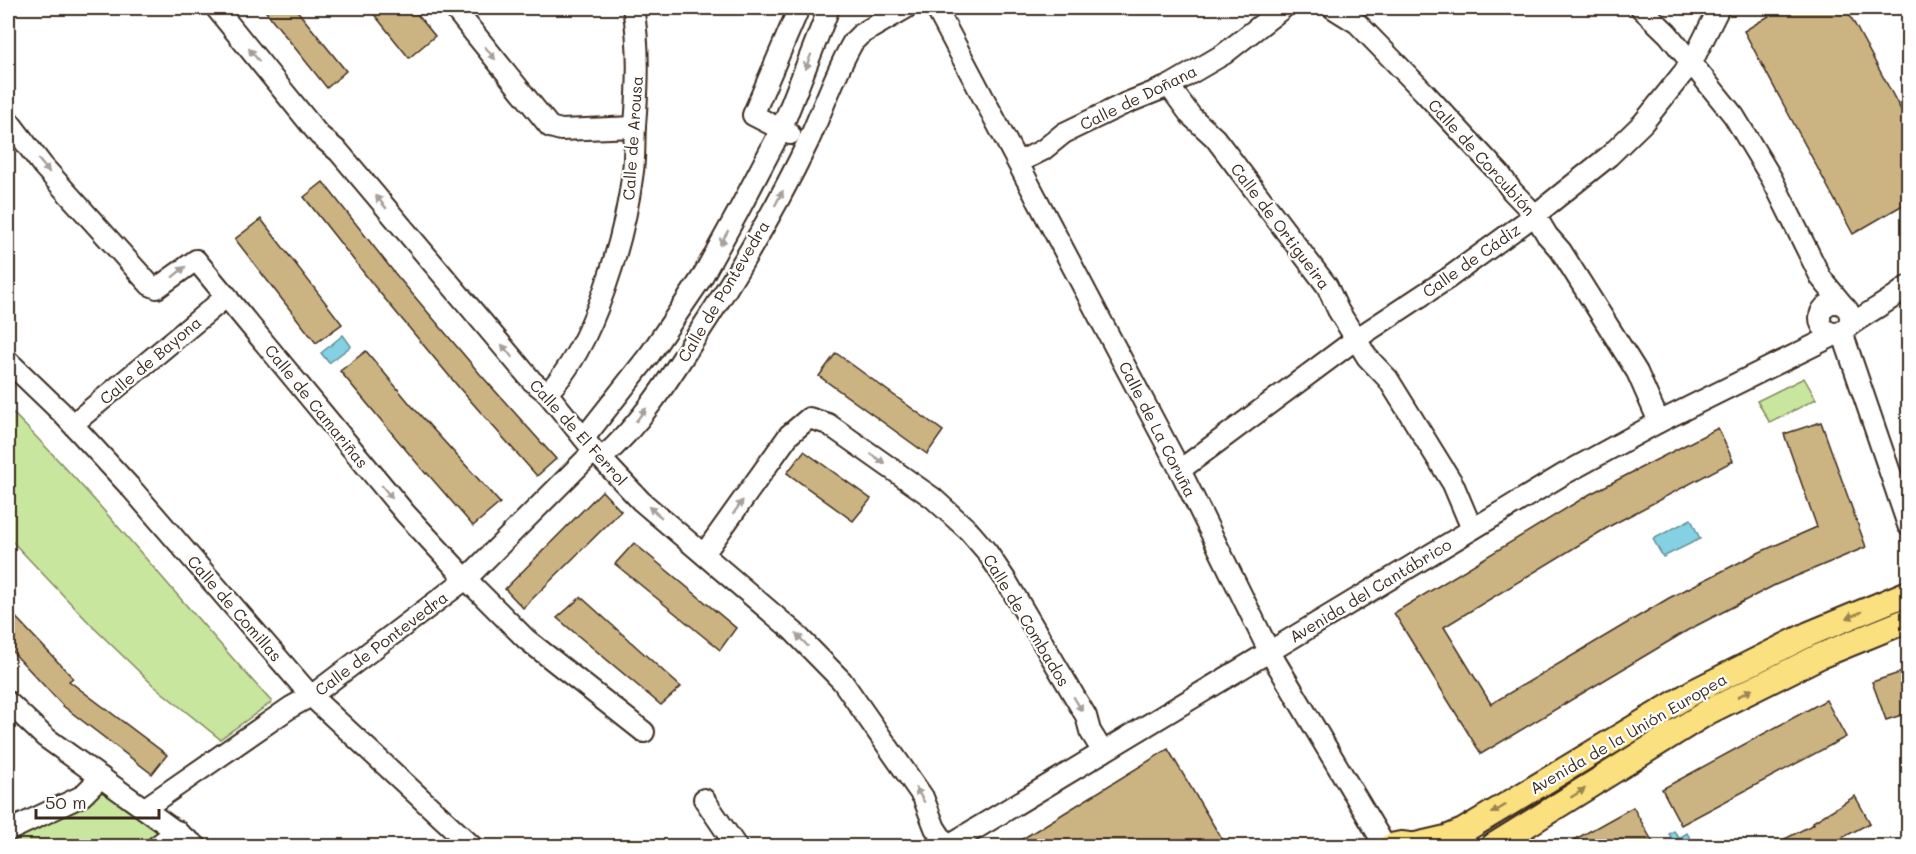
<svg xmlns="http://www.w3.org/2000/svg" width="1916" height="854" font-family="Mali,sans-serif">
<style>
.green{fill:#c8e69d;stroke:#82885e;stroke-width:1.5}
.water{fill:#83d1e2;stroke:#668e94;stroke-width:1.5}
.building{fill:#cbb382;stroke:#3b2a1e;stroke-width:1.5}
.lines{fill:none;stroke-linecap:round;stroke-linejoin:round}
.minor-casing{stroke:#3b2a1e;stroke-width:24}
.major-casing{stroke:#3b2a1e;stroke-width:28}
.minor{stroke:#fff;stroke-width:20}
.major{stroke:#fbe080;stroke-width:24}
.oneway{fill:#a79f9a}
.oneway2{fill:#9b854f}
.labels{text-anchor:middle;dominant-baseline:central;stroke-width:4.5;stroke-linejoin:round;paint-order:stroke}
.street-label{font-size:16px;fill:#3b2a1e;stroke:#fff}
</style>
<rect width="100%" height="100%" fill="#fff"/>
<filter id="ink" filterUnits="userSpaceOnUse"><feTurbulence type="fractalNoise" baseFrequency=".0167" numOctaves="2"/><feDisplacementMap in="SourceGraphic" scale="12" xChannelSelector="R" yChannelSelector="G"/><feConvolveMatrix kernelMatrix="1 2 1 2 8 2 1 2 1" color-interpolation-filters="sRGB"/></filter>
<g filter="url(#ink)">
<g class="green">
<polygon points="1804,378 1816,399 1770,423 1757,401"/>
<path d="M 8,408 C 101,501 183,605 272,702 L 220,739 L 154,686 L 94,628 L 8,537 Z"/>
<polygon points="100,788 163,834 149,846 8,846 8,838"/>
</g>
<g class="water">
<polygon points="343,335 351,346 329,363 321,353"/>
<polygon points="1691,519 1700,539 1663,557 1653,539"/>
<polygon points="1674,831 1679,838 1687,833 1695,846 1677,846 1669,834"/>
</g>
<g class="building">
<polygon points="263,8 295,8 346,71 327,88"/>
<polygon points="369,8 412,8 435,36 409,58"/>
<polygon points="1782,8 1846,8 1908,123 1908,202 1853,234 1744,31"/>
<polygon points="323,182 393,271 480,374 556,459 537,476 461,390 375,287 304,197"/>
<polygon points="261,219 342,324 316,343 235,239"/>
<polygon points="366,351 411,405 500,503 473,526 427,473 426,474 340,371"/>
<polygon points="836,353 943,431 927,454 819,376"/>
<polygon points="1821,422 1866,547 1775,585 1688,630 1481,754 1394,613 1590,494 1718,428 1733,461 1610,526 1444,627 1491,704 1669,598 1760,552 1817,527 1784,434"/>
<polygon points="804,451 871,499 853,521 787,473"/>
<polygon points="602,491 621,511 523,608 505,589"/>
<polygon points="634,543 736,628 720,650 615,564"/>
<polygon points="581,597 681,687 661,705 557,618"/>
<polygon points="8,609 73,678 69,681 167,755 152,774 63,706 8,647"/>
<polygon points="1908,670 1908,713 1886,720 1872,682"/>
<polygon points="1826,700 1846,737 1681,825 1662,789"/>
<polygon points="1168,749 1226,846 1011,846"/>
<polygon points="1855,796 1870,823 1827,846 1771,846 1814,824 1813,822"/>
<polygon points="1633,807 1655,846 1563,846"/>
</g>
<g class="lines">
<g class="minor-casing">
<g id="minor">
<polyline points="216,8 319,135 339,152 532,381 547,393 594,451 641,501 793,631 842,681 923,797 935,828 947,846 1564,474 1659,422 1837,334"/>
<polyline points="454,8 550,127 561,130 635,127"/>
<polyline points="936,8 1180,470 1269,651 1385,846"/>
<polyline points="1333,8 1357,23 1424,92 1500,174 1512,191 1535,215 1547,235 1561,251 1637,372 1659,422"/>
<polyline points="1641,8 1668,34 1734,116 1772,179 1821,278 1843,305"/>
<polyline points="1169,86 1191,116 1215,138 1327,286 1338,310 1367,357 1388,379 1453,484 1472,529"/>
<polyline points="8,120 43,166 150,285 157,288 196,260 405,513 466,579 526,639 644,732"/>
<polyline points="790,134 753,115 799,8"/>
<polyline points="1019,162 1043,150 1064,133 1124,104 1169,86 1224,54 1283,8"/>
<circle cx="1835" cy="318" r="15"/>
<path d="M 1849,326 C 1868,312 1891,301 1908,286"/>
<polyline points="1842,332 1908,525"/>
<polyline points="8,361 61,412 131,488 311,696 472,846"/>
<path d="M 547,393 C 594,347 625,236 633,171 C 635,156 634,141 635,126 C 638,87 640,46 633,8"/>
<polyline points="73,424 227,296"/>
<polyline points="584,438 650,354 701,279 738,212 781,130 829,8"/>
<path d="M 602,458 C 639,426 668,381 694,340 C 736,276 775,211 808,142 C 823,109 835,73 853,42 L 861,34 L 906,8"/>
<polyline points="1180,470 1356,339 1447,279 1535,215 1609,156 1643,123 1692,62 1719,8"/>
<polyline points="704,554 789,435 809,418 828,424 933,498 968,530 987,552 1007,582 1086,716 1090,731 1103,752"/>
<polyline points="8,702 45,737 196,846"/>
<polyline points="704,799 736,846"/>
<polyline points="145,808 291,707 311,696 466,579 594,451"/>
<polyline points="8,831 82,796 101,777"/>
<polyline points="157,846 177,831"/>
</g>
</g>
<g class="major-casing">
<g id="major">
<polyline points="1416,845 1446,838 1463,831 1695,691 1809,634 1908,593"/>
<polyline points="1391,846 1401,844 1418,846"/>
<polyline points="1493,846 1708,712 1820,656 1908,620"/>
</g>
</g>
<use href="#minor" class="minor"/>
<use href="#major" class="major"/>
</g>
<defs><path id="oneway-solid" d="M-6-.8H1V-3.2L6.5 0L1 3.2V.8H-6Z" transform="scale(1.5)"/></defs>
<g class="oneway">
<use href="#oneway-solid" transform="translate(490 53) rotate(51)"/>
<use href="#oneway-solid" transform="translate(254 55) rotate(-129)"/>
<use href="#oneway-solid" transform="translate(808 62) rotate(112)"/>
<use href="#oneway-solid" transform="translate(44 166) rotate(50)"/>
<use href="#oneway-solid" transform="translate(779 198) rotate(-62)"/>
<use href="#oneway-solid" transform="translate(381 202) rotate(-130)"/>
<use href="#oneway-solid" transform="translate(724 238) rotate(119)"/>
<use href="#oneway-solid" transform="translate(179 272) rotate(-39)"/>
<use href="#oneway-solid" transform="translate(507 351) rotate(-130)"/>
<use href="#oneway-solid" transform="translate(641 415) rotate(-52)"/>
<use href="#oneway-solid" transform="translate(878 459) rotate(35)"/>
<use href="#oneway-solid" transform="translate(387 492) rotate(51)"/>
<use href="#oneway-solid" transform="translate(738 507) rotate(-55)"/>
<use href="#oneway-solid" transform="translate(655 512) rotate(-140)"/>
<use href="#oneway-solid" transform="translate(802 640) rotate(-134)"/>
<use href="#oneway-solid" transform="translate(1078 704) rotate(59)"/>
<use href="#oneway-solid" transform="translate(920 795) rotate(-121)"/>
</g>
<g class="oneway2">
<use href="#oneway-solid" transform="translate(1854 615) rotate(158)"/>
<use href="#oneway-solid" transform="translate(1745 693) rotate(-27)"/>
<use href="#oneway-solid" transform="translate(1578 793) rotate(-32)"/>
<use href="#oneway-solid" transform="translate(1499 809) rotate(149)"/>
</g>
</g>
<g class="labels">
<g class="street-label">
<text transform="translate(1138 97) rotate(-26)">Calle de Doñana</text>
<text transform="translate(632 138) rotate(-86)">Calle de Arousa</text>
<text transform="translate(1482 157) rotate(48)">Calle de Corcubión</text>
<text transform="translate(1281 226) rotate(53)">Calle de Ortigueira</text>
<text transform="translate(1471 260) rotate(-35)">Calle de Cádiz</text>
<text transform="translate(723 291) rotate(-59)">Calle de Pontevedra</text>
<text transform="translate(150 360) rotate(-40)">Calle de Bayona</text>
<text transform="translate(317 406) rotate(51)">Calle de Camariñas</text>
<text transform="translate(1158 429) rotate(63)">Calle de La Coruña</text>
<text transform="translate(579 432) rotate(48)">Calle de El Ferrol</text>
<text transform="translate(1370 590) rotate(-31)">Avenida del Cantábrico</text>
<text transform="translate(235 608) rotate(49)">Calle de Comillas</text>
<text transform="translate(1027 620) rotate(59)">Calle de Combados</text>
<text transform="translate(381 643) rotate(-37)">Calle de Pontevedra</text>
<text transform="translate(1628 733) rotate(-30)">Avenida de la Unión Europea</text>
</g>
</g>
<rect width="1916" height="854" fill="none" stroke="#fff" stroke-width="30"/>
<rect x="15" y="15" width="1886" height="824" fill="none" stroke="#3b2a1e" stroke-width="2" filter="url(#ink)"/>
<path d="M36 809v9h123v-9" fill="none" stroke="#3b2a1e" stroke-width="3"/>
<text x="45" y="809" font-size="18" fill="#3b2a1e" stroke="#ffffff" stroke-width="4.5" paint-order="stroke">50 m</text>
</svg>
